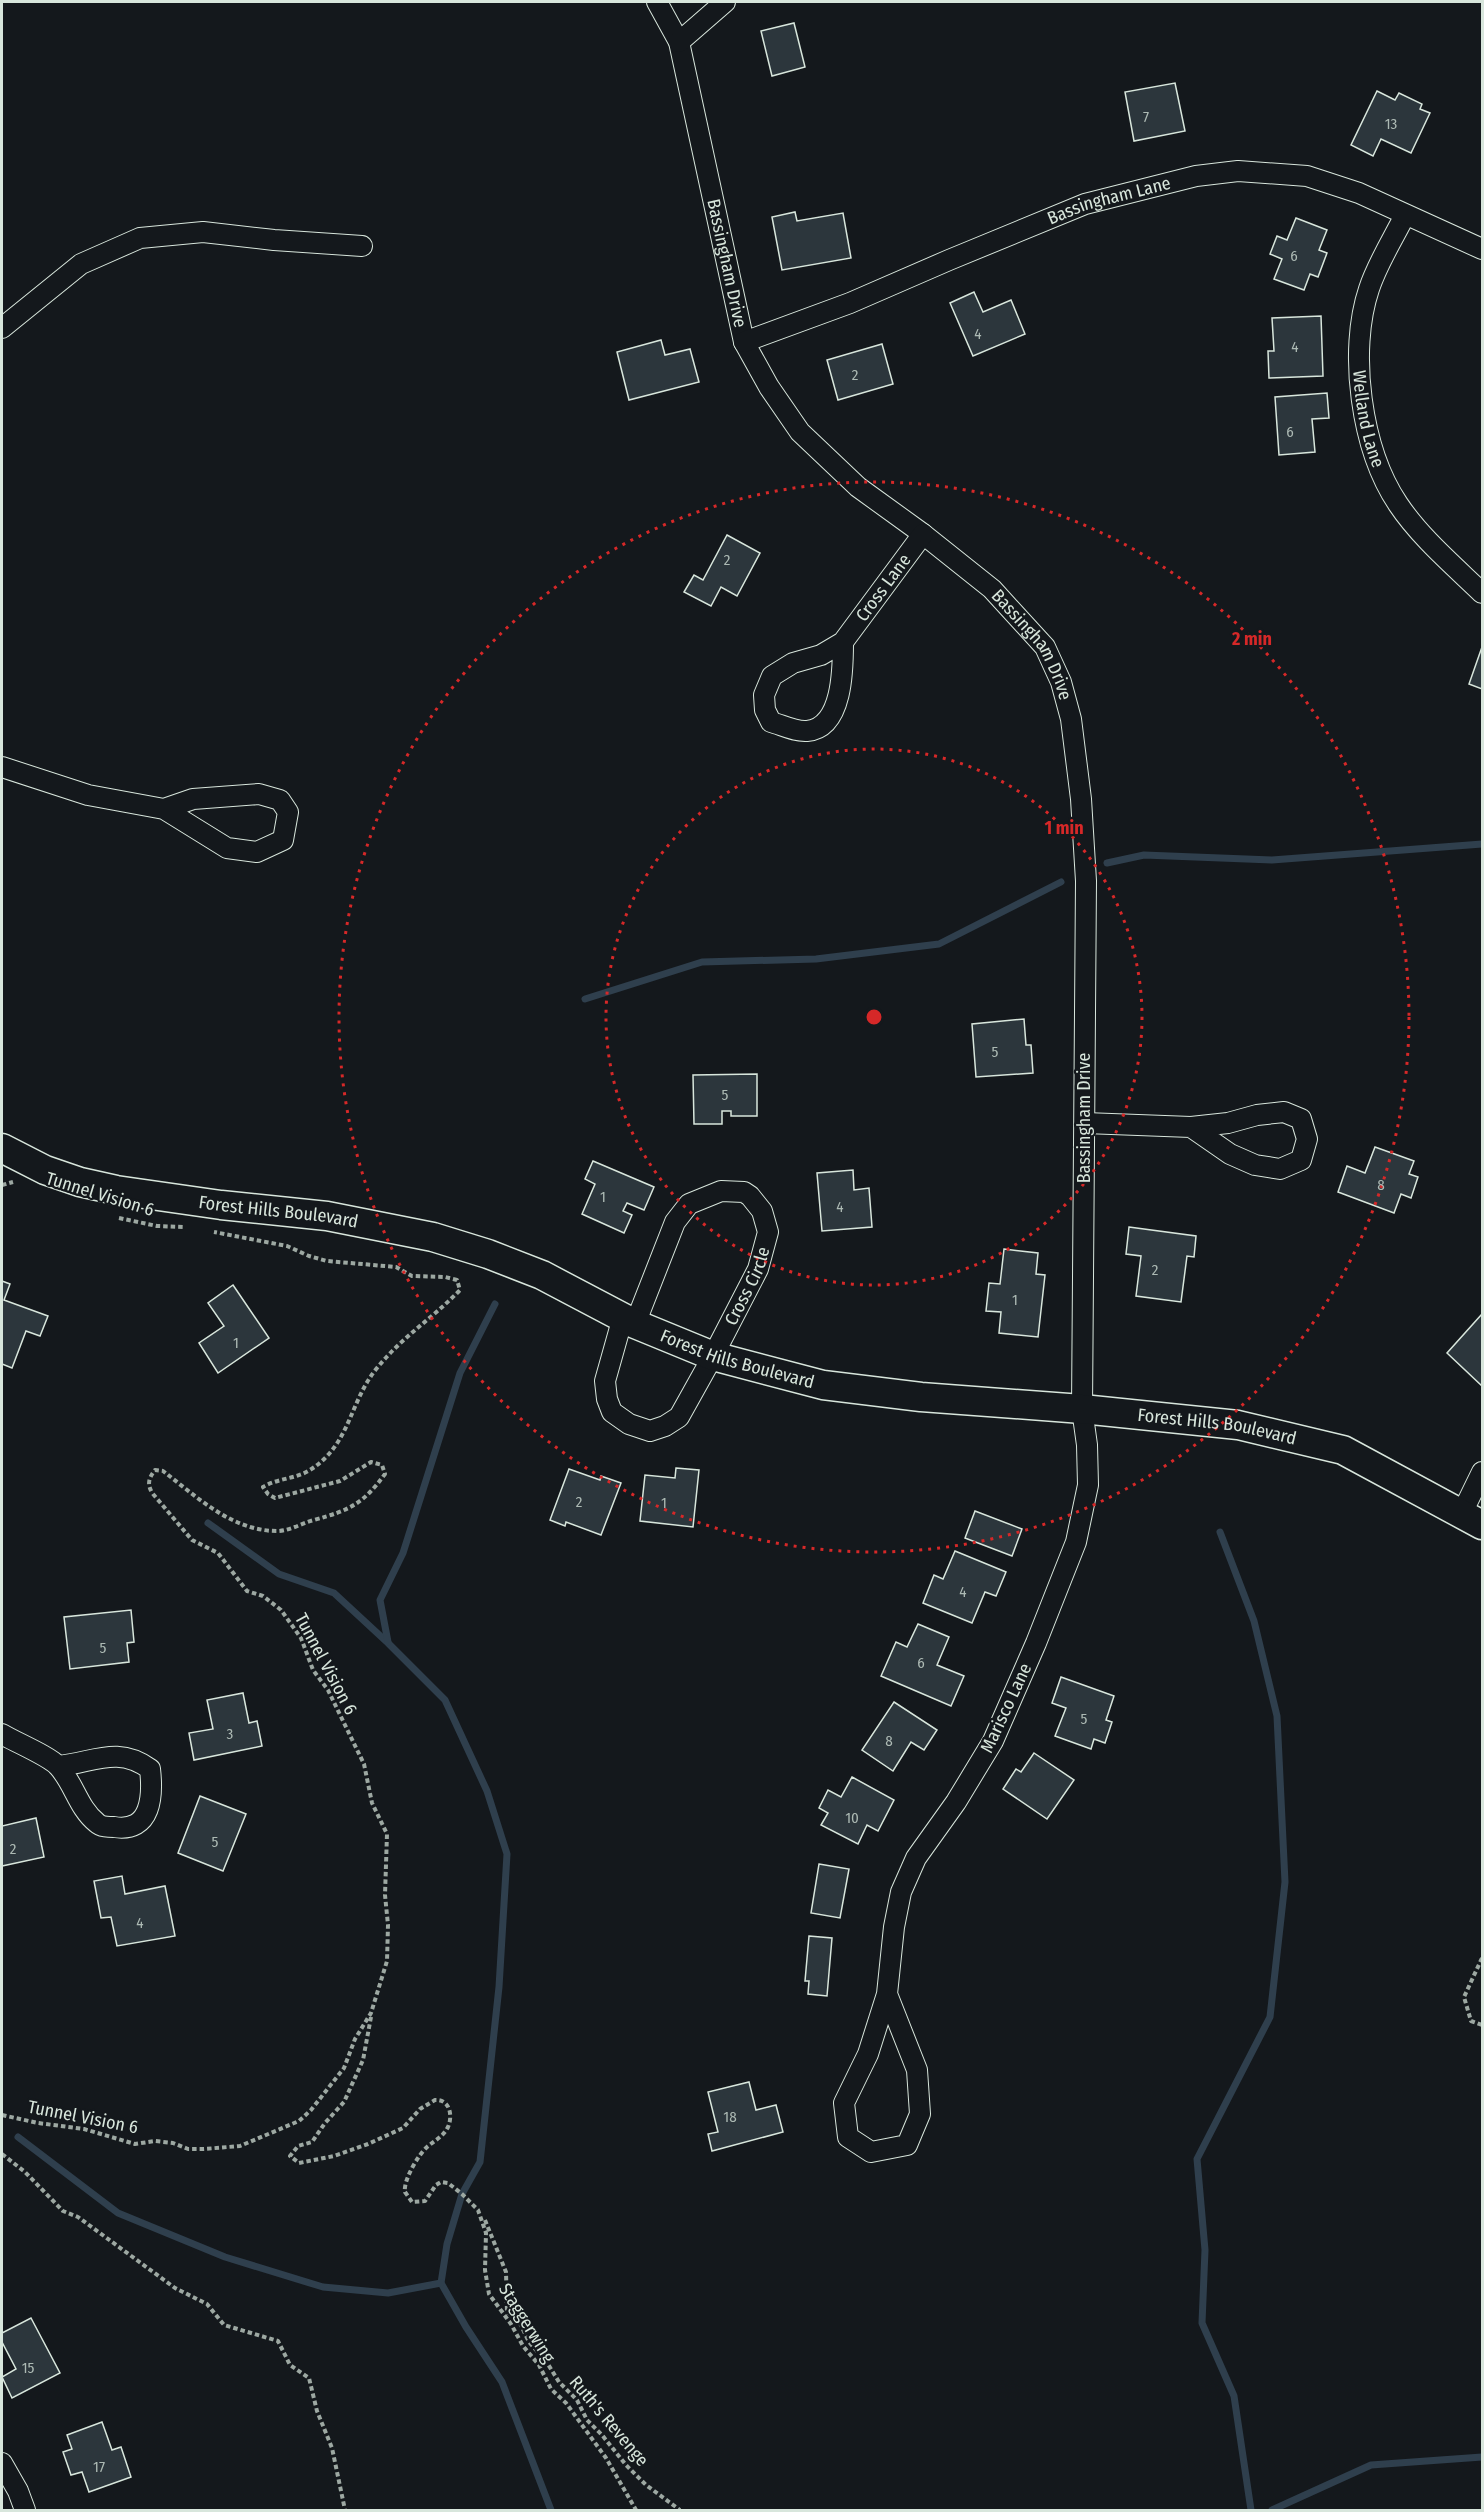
<svg xmlns="http://www.w3.org/2000/svg" width="1484" height="2512" font-family="'Fira Sans Condensed',sans-serif">
<style>
.lines{fill:none;stroke-linecap:round;stroke-linejoin:round}
.stream{stroke:#2f3f4d;stroke-width:7}
.building{fill:#2c363c;stroke:#d8e6dc;stroke-width:1.5}
.street-casing{stroke:#d8e6dc;stroke-width:22}
.secondary-casing{stroke:#d8e6dc;stroke-width:31}
.path{stroke:#9da8a2;stroke-width:4;stroke-dasharray:4.5 3;stroke-linecap:butt}
.street{stroke:#14181c;stroke-width:20}
.secondary{stroke:#14181c;stroke-width:28}
.ring{fill:none;stroke:#d62828;stroke-width:3;stroke-dasharray:3 6}
.labels{text-anchor:middle;dominant-baseline:central;stroke-width:4.5;stroke-linejoin:round;paint-order:stroke}
.number-label{font-size:15px;fill:#adbab4}
.street-label{font-size:18px;fill:#d8e6dc;stroke:#14181c}
.centre{fill:#d62828;stroke:#14181c;stroke-width:3}
.ring-label{font-size:18px;text-anchor:middle;font-weight:bold;fill:#d62828;stroke:#14181c;stroke-width:4.5;stroke-linejoin:round;paint-order:stroke}
</style>
<rect width="100%" height="100%" fill="#14181c"/>
<g class="lines">
<g class="stream">
<polyline points="1107,863 1144,855 1272,860 1482,844"/>
<polyline points="585,999 702,962 816,959 939,944 1061,882"/>
<polyline points="208,1523 279,1574 334,1593 388,1643 445,1700 487,1791 507,1854 499,1987 480,2162 462,2194 447,2244 441,2283 466,2327 502,2382 551,2510"/>
<polyline points="1220,1532 1254,1621 1277,1716 1285,1882 1270,2017 1197,2159 1205,2250 1202,2323 1234,2396 1251,2510"/>
<polyline points="388,1642 380,1600 403,1553 460,1373 495,1304"/>
<polyline points="18,2137 118,2213 225,2257 323,2287 388,2293 441,2283"/>
<polyline points="1272,2510 1371,2465 1482,2457"/>
</g>
</g>
<g class="building">
<polygon points="794,23 805,67 772,76 761,31"/>
<polygon points="1175,83 1185,131 1134,141 1125,92"/>
<polygon points="1377,91 1395,100 1399,93 1422,104 1420,109 1430,113 1411,153 1381,139 1373,156 1351,145"/>
<polygon points="795,212 797,221 843,213 851,258 782,270 772,217"/>
<polygon points="1296,218 1327,230 1319,250 1327,253 1318,277 1310,274 1304,290 1274,279 1282,259 1270,254 1277,236 1287,240"/>
<polygon points="974,292 983,312 1011,300 1025,334 973,356 950,303"/>
<polygon points="1321,316 1323,376 1269,378 1268,351 1274,351 1272,318"/>
<polygon points="661,340 665,355 690,349 699,382 629,400 617,352"/>
<polygon points="882,344 893,384 838,400 827,360"/>
<polygon points="1327,393 1329,418 1312,419 1315,452 1279,455 1275,397"/>
<polygon points="727,535 760,553 737,596 721,587 711,606 684,592 694,575 703,580"/>
<polygon points="1482,647 1482,689 1469,684"/>
<polygon points="1024,1019 1026,1045 1031,1045 1033,1073 976,1077 972,1024"/>
<polygon points="757,1074 757,1116 731,1116 731,1111 722,1111 722,1124 694,1124 693,1075"/>
<polygon points="1375,1147 1414,1161 1409,1174 1418,1177 1411,1198 1401,1194 1394,1213 1338,1192 1347,1166 1365,1173"/>
<polygon points="593,1161 654,1187 644,1210 627,1203 623,1211 632,1215 624,1233 582,1214 595,1184 585,1179"/>
<polygon points="853,1170 854,1190 869,1188 872,1227 822,1231 817,1173"/>
<polygon points="1129,1227 1196,1236 1194,1257 1187,1256 1181,1302 1136,1296 1141,1256 1126,1254"/>
<polygon points="1004,1249 1038,1253 1036,1274 1045,1275 1038,1337 999,1333 1001,1312 986,1311 989,1283 1000,1284"/>
<polygon points="2,1281 10,1284 4,1300 48,1316 40,1336 26,1331 12,1368 2,1364"/>
<polygon points="233,1285 269,1338 218,1373 199,1343 224,1326 208,1303"/>
<polygon points="1482,1314 1482,1386 1447,1353"/>
<polygon points="676,1468 699,1470 693,1527 640,1521 645,1475 675,1478"/>
<polygon points="569,1469 600,1480 601,1476 621,1483 601,1535 566,1522 565,1526 550,1520"/>
<polygon points="975,1511 1022,1529 1012,1556 965,1538"/>
<polygon points="955,1551 1006,1572 996,1596 985,1592 972,1623 923,1603 934,1575 943,1579"/>
<polygon points="131,1610 134,1642 127,1643 129,1662 70,1669 64,1617"/>
<polygon points="918,1624 949,1637 937,1665 964,1676 951,1706 881,1676 896,1642 907,1647"/>
<polygon points="1061,1677 1114,1696 1106,1720 1112,1722 1105,1743 1094,1739 1091,1749 1055,1736 1066,1708 1052,1703"/>
<polygon points="243,1693 249,1723 257,1721 262,1746 194,1760 189,1733 213,1729 207,1700"/>
<polygon points="894,1702 937,1730 924,1750 911,1742 893,1771 862,1750"/>
<polygon points="1034,1753 1074,1780 1047,1819 1003,1789 1016,1769 1021,1772"/>
<polygon points="852,1777 894,1800 878,1831 867,1825 858,1844 821,1825 828,1813 819,1808 828,1790 841,1797"/>
<polygon points="200,1796 246,1814 223,1871 178,1853"/>
<polygon points="36,1818 44,1857 2,1866 2,1826"/>
<polygon points="819,1864 849,1869 840,1918 811,1913"/>
<polygon points="122,1876 125,1894 165,1886 175,1936 117,1946 111,1917 101,1918 94,1881"/>
<polygon points="809,1936 832,1938 827,1996 808,1994 809,1981 805,1981"/>
<polygon points="749,2082 756,2110 776,2105 783,2132 712,2151 708,2134 718,2132 708,2092"/>
<polygon points="31,2318 60,2373 12,2398 2,2377 16,2369 2,2342 2,2333"/>
<polygon points="102,2422 112,2450 121,2447 131,2477 89,2492 82,2472 71,2475 63,2452 72,2449 67,2435"/>
</g>
<g class="lines">
<g class="street-casing">
<g id="street">
<path id="s1" d="M 657,2 L 679,42 L 744,342 L 769,387 L 800,432 L 858,487 L 923,534 L 992,589 L 1045,647 L 1061,682 L 1071,719 L 1081,799 L 1086,881 L 1082,1409 L 1087,1445 L 1088,1485 L 1076,1542 L 1036,1643 L 993,1741 L 956,1802 L 916,1858 L 901,1892 L 894,1927 L 887,1994 L 868,2054 L 844,2103 L 848,2137 L 871,2152 L 907,2145 L 920,2114 L 917,2070 L 887,1994"/>
<polyline points="679,42 725,2"/>
<path id="s2" d="M 1405,215 C 1393,239 1377,264 1369,289 C 1348,351 1361,449 1398,504 C 1420,537 1453,565 1482,593"/>
<polyline points="2,328 81,264 140,238 203,232 274,240 362,246"/>
<path id="s3" d="M 744,342 L 850,303 L 949,260 L 1085,204 L 1196,176 L 1238,171 L 1307,176 L 1359,193 L 1482,249"/>
<path id="s4" d="M 843,642 C 843,668 843,728 807,731 C 795,732 782,725 771,722 L 765,710 L 764,695 L 772,676 L 793,663 L 821,655 L 843,642 L 923,534"/>
<polyline points="2,767 88,795 164,809 227,848 257,852 283,840 288,812 280,800 259,794 193,799 164,809"/>
<polyline points="1085,1123 1191,1127 1230,1154 1255,1165 1280,1169 1301,1160 1307,1139 1301,1119 1284,1112 1257,1115 1228,1123 1191,1127"/>
<path id="s5" d="M 623,1317 L 605,1381 L 607,1399 L 612,1412 L 629,1424 L 650,1431 L 665,1426 L 679,1417 L 713,1356 L 758,1269 L 768,1232 L 762,1211 L 750,1196 L 744,1192 L 721,1191 L 689,1204 L 675,1222 L 635,1324"/>
<polyline points="1462,1513 1482,1472"/>
<path d="M 2,1734 C 15,1742 49,1756 58,1766 C 74,1783 78,1808 97,1823 C 101,1827 109,1827 114,1827 C 152,1833 153,1795 150,1769 C 117,1745 93,1763 58,1766"/>
<polyline points="2,2463 18,2491 25,2510"/>
</g>
</g>
<g class="secondary-casing">
<g id="secondary">
<path id="s6" d="M 2,1148 L 45,1170 L 80,1182 L 116,1190 L 221,1205 L 327,1216 L 433,1237 L 488,1254 L 542,1275 L 635,1324 L 713,1356 L 823,1385 L 921,1397 L 1082,1409 L 1238,1425 L 1343,1450 L 1482,1525"/>
</g>
</g>
<g class="path">
<polyline points="2,1185 13,1182"/>
<polyline points="119,1218 157,1226 183,1227"/>
<polyline points="1482,1958 1464,1997 1471,2021 1482,2025"/>
<path d="M 371,2017 L 363,2060 L 344,2102 L 325,2123 L 312,2142 L 298,2146 L 290,2156 L 299,2163 L 334,2156 L 368,2144 L 403,2128 L 420,2109 L 435,2100 C 450,2099 453,2116 448,2127 C 443,2137 435,2140 427,2147 C 419,2154 403,2180 405,2192 L 412,2202 L 425,2201 L 436,2185 L 441,2182 L 448,2183 L 462,2194 L 478,2210 L 486,2233 L 485,2270 L 489,2294 L 511,2324 L 523,2346 L 539,2365 L 551,2389 L 566,2403 L 606,2458 L 636,2510"/>
<path d="M 2,2115 L 38,2123 L 84,2129 L 135,2144 L 155,2141 L 173,2143 L 188,2149 L 204,2149 L 240,2146 L 299,2121 L 311,2110 L 344,2068 L 355,2039 L 371,2013 L 387,1961 L 388,1925 L 385,1895 L 387,1834 L 372,1803 L 364,1764 L 328,1690 L 313,1670 L 301,1638 L 281,1610 L 263,1596 L 247,1591 L 218,1553 L 192,1540 L 153,1494 C 147,1485 148,1479 155,1470 L 163,1471 C 197,1497 233,1532 279,1531 C 292,1530 302,1523 314,1520 C 350,1510 363,1504 385,1474 L 382,1465 L 371,1462 L 340,1481 L 275,1498 L 268,1494 L 263,1487 C 278,1478 296,1479 310,1470 C 351,1444 349,1402 377,1368 C 403,1336 433,1318 460,1290 L 457,1280 L 445,1277 L 412,1276 L 396,1267 L 327,1261 L 309,1256 L 287,1246 L 214,1232"/>
<polyline points="2,2154 25,2172 63,2211 78,2217 175,2288 207,2304 224,2325 278,2341 290,2365 309,2378 317,2411 332,2448 345,2510"/>
<polyline points="485,2220 506,2272 507,2312 519,2321 529,2342 546,2361 559,2382 577,2400 587,2420 602,2435 626,2465 646,2485 680,2510"/>
</g>
<use href="#street" class="street"/>
<use href="#secondary" class="secondary"/>
</g>
<g class="ring">
<circle cx="874" cy="1017" r="268"/>
<circle cx="874" cy="1017" r="535"/>
</g>
<g class="labels">
<g class="number-label">
<text x="1146" y="117">7</text>
<text x="1391" y="124">13</text>
<text x="1294" y="256">6</text>
<text x="978" y="334">4</text>
<text x="1295" y="347">4</text>
<text x="855" y="375">2</text>
<text x="1290" y="432">6</text>
<text x="727" y="560">2</text>
<text x="995" y="1052">5</text>
<text x="725" y="1095">5</text>
<text x="1381" y="1185">8</text>
<text x="603" y="1197">1</text>
<text x="840" y="1207">4</text>
<text x="1155" y="1270">2</text>
<text x="1015" y="1300">1</text>
<text x="236" y="1343">1</text>
<text x="579" y="1502">2</text>
<text x="664" y="1503">1</text>
<text x="963" y="1592">4</text>
<text x="103" y="1648">5</text>
<text x="921" y="1663">6</text>
<text x="1084" y="1719">5</text>
<text x="230" y="1734">3</text>
<text x="889" y="1741">8</text>
<text x="852" y="1818">10</text>
<text x="215" y="1842">5</text>
<text x="13" y="1849">2</text>
<text x="140" y="1923">4</text>
<text x="730" y="2117">18</text>
<text x="28" y="2368">15</text>
<text x="99" y="2467">17</text>
</g>
<g class="street-label">
<text stroke="none"><textPath href="#s3" startOffset="392">Bassingham Lane</textPath></text>
<text stroke="none"><textPath href="#s1" startOffset="272">Bassingham Drive</textPath></text>
<text stroke="none"><textPath href="#s2" startOffset="214">Welland Lane</textPath></text>
<text stroke="none"><textPath href="#s4" startOffset="338">Cross Lane</textPath></text>
<text stroke="none"><textPath href="#s1" startOffset="777">Bassingham Drive</textPath></text>
<text transform="translate(1084 1118) rotate(-90)">Bassingham Drive</text>
<text transform="translate(100 1194) rotate(17)">Tunnel Vision 6</text>
<text stroke="none"><textPath href="#s6" startOffset="286">Forest Hills Boulevard</textPath></text>
<text stroke="none"><textPath href="#s5" startOffset="322">Cross Circle</textPath></text>
<text stroke="none"><textPath href="#s6" startOffset="772">Forest Hills Boulevard</textPath></text>
<text stroke="none"><textPath href="#s6" startOffset="1258">Forest Hills Boulevard</textPath></text>
<text transform="translate(326 1664) rotate(62)">Tunnel Vision 6</text>
<text transform="translate(1006 1708) rotate(-65)">Marisco Lane</text>
<text transform="translate(83 2117) rotate(11)">Tunnel Vision 6</text>
<text transform="translate(527 2323) rotate(58)">Staggerwing</text>
<text transform="translate(609 2421) rotate(50)">Ruth's Revenge</text>
</g>
</g>
<circle cx="874" cy="1017" r="9" class="centre"/>
<g class="ring-label">
<text x="1252" y="645">2 min</text>
<text x="1064" y="834">1 min</text>
</g>
<rect width="1484" height="2512" fill="none" stroke="#d8e6dc" stroke-width="6"/>
</svg>
